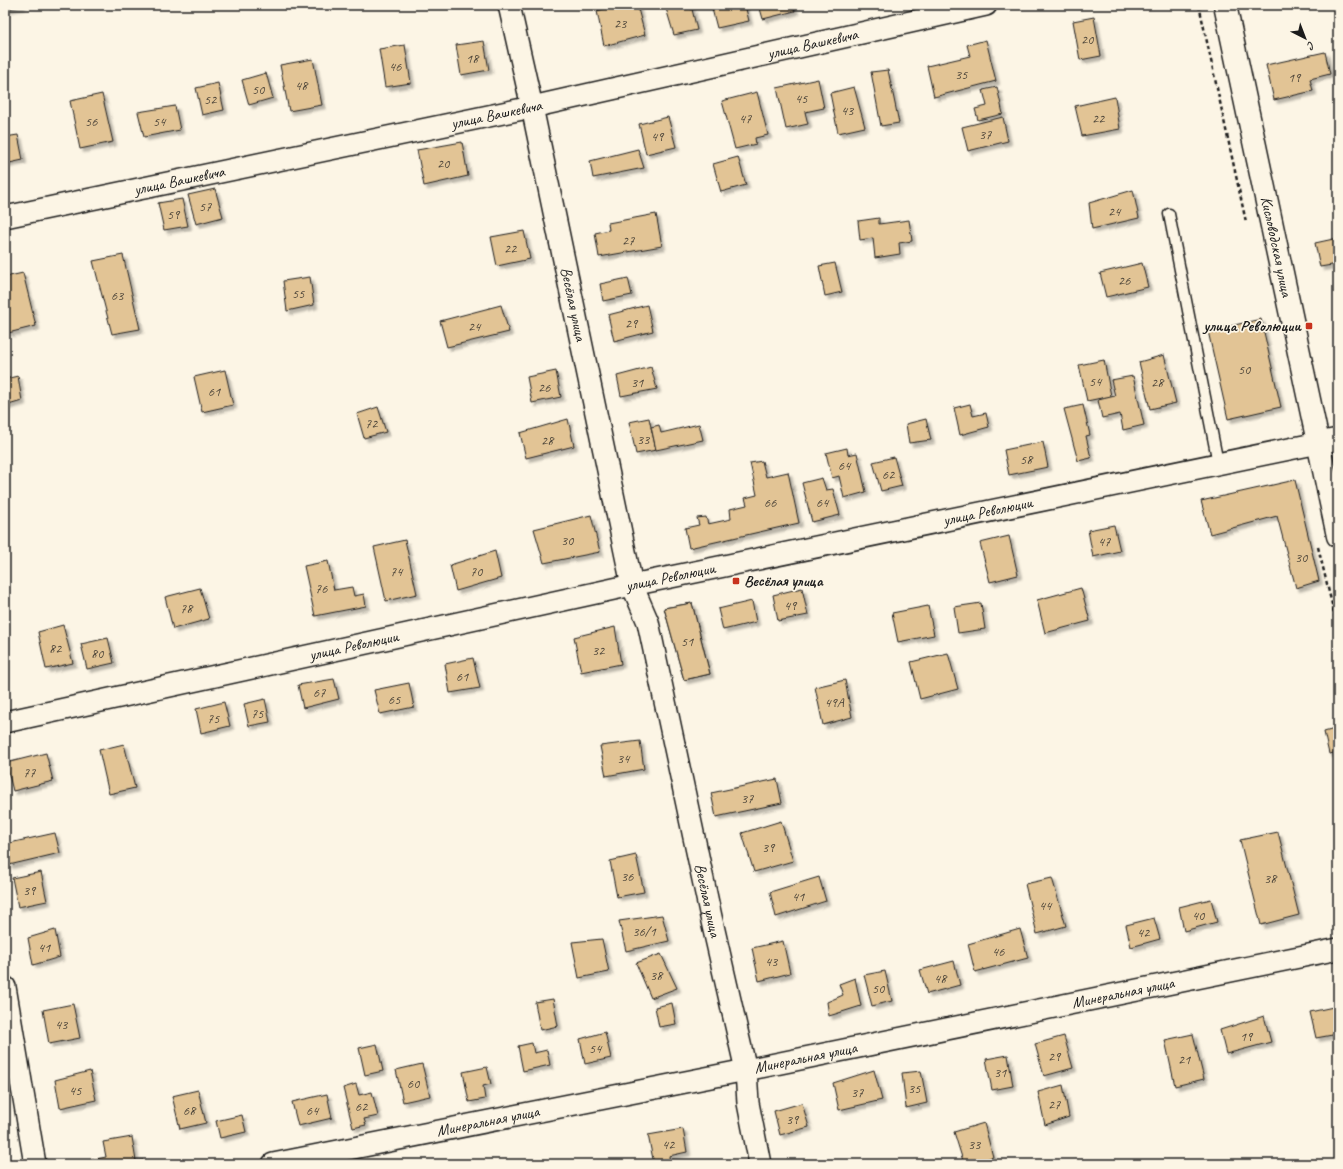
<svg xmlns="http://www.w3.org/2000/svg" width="1343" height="1169" font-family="Caveat,sans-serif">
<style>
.building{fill:#e2c495;stroke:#1c1c1c;filter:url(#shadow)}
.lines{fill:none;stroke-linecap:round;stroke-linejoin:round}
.lane-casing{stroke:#1c1c1c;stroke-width:13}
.street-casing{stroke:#1c1c1c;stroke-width:24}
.secondary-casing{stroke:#1c1c1c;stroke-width:25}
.path{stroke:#1c1c1c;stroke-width:2.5;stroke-dasharray:4 3;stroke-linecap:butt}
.lane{stroke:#fcf5e5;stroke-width:10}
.street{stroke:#fcf5e5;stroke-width:21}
.secondary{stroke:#fcf5e5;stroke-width:22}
.poi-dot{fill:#c8321e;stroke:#fcf5e5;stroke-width:1.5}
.labels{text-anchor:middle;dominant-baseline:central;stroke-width:3.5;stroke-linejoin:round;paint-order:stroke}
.number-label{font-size:14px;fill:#4e463a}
.street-label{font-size:16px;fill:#1c1c1c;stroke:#fcf5e5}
.poi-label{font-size:16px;font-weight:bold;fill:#1c1c1c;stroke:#fcf5e5;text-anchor:end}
</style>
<defs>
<filter id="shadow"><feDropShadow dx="3.5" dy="3.5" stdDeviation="1" flood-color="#0004"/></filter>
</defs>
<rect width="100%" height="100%" fill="#fcf5e5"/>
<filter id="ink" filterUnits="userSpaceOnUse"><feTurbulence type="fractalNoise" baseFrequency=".025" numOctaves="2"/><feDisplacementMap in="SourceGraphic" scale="8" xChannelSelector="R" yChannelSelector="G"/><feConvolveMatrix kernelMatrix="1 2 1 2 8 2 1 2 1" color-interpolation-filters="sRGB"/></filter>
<g filter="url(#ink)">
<g class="building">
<polygon points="5,5 22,5 22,6 5,9"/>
<polygon points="617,5 637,5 645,35 604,46 597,11"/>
<polygon points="665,5 691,5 697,30 674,35"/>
<polygon points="711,5 745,5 749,21 717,28"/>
<polygon points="759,5 793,5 795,11 763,19"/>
<polygon points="1094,17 1101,56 1080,60 1073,21"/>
<polygon points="986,40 996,81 934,97 927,66 970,56 967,45"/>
<polygon points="484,41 489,70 461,75 456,45"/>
<polygon points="405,45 411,83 385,87 379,49"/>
<polygon points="1325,52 1330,74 1310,79 1313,91 1274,100 1266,65"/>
<polygon points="313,59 322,105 289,111 280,65"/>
<polygon points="888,70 899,123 881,126 871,72"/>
<polygon points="266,73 273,98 249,105 242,80"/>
<polygon points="818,79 824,108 805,112 808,124 786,129 777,88"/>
<polygon points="218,83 224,110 202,115 196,88"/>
<polygon points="854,87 865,127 838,133 830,93"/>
<polygon points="997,87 1003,114 978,120 975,109 987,106 983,90"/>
<polygon points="757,92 768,135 755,138 756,144 735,149 722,101"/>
<polygon points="102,94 113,142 80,149 70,101"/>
<polygon points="1115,97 1120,129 1082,136 1075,106"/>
<polygon points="175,106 180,130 144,137 138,112"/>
<polygon points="668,117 676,147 646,154 639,124"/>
<polygon points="1003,117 1008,141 968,151 962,127"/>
<polygon points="18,135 23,160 5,164 5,137"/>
<polygon points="462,142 468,176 424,186 417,150"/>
<polygon points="638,149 644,168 593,178 590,161"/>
<polygon points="738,157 746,185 721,192 713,164"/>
<polygon points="215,189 223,217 196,224 188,195"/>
<polygon points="1133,190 1139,218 1092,229 1089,203"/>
<polygon points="182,199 188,226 164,230 158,203"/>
<polygon points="656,214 662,246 599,257 595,233 609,230 608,223"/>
<polygon points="879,218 879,224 909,220 912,241 899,243 900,254 875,258 873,238 860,240 858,221"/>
<polygon points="524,231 530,259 497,266 491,237"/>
<polygon points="1338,238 1338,264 1320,267 1315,243"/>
<polygon points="123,255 140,329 112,334 93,261"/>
<polygon points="835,263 842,292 825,296 819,266"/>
<polygon points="1142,263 1148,287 1106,297 1100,273"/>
<polygon points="23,273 36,326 8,333 5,322 5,277"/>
<polygon points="310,277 314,305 287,311 283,281"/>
<polygon points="628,278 632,295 603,301 600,284"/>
<polygon points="501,305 509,332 447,347 440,321"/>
<polygon points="647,305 653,331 614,341 608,315"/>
<polygon points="1261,319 1281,407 1228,419 1208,331"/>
<polygon points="1164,355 1176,403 1150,409 1139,362"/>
<polygon points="1104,360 1111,396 1087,401 1079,365"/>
<polygon points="651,367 657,389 621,396 617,376"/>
<polygon points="225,370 233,405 202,412 194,377"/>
<polygon points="556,371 561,397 532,403 527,377"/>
<polygon points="18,376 22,401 5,406 5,379"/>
<polygon points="1133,376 1144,425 1123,430 1120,414 1102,418 1098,400 1115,396 1111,380"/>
<polygon points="970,404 973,416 986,413 989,427 960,435 954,408"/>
<polygon points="1083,405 1090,435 1086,436 1091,458 1078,461 1064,409"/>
<polygon points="378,407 386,432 364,438 357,414"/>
<polygon points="649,418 656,450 636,454 629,422"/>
<polygon points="568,419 574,446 526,458 520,433"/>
<polygon points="926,419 931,440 909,443 906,424"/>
<polygon points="699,424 703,440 656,450 651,427 659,425 661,433"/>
<polygon points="1043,442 1048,467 1009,475 1004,450"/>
<polygon points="847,448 848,455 857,453 866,492 844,498 839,476 832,478 826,453"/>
<polygon points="894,457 902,486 881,491 873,462"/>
<polygon points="762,461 766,477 788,472 799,523 689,548 685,528 699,525 697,518 706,517 708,524 731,519 730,509 747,505 745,498 757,495 750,463"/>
<polygon points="822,478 826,490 833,489 840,515 812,522 802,483"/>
<polygon points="1295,480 1319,581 1296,588 1277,516 1210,534 1201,501"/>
<polygon points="591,515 600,552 544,563 534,529"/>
<polygon points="1114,525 1120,551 1093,557 1088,530"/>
<polygon points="1009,536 1018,575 990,582 980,543"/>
<polygon points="405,540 417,594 386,601 374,547"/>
<polygon points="495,551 501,578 456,591 450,565"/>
<polygon points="328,561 334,590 352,587 354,596 364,594 366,606 315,616 304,566"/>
<polygon points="200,588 209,619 173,629 165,597"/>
<polygon points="802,588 808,615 778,621 773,595"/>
<polygon points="1081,588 1090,621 1045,633 1037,600"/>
<polygon points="752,601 756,622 723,630 718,609"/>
<polygon points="692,603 710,674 684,680 664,608"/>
<polygon points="692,603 710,674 684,680 664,608"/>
<polygon points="981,603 985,629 958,633 954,607"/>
<polygon points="928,606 934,635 898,642 892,613"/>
<polygon points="63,625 73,663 46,669 38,632"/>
<polygon points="615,627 621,664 581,672 574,637"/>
<polygon points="108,638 114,663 87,669 81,644"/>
<polygon points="948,653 958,689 920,699 911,662"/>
<polygon points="473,658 480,688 450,693 445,664"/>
<polygon points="334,679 339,699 303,708 298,685"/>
<polygon points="845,680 852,717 823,725 815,687"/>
<polygon points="409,683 414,707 380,714 374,690"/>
<polygon points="265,699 270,722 249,726 244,704"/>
<polygon points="224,702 230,726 201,733 196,709"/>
<polygon points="1338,728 1338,752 1329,754 1324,732"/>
<polygon points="640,741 644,769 606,776 600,746"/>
<polygon points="124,744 135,788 109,794 99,750"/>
<polygon points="46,753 53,781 13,791 6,763"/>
<polygon points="777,779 782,803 716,817 711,793"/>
<polygon points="781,821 793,861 754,872 742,833"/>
<polygon points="1278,832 1299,915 1261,925 1240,840"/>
<polygon points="55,833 60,853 9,865 5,844"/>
<polygon points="636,855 644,892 617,897 610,861"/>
<polygon points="41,872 47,901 18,907 12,878"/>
<polygon points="819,877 826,901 776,917 770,892"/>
<polygon points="1052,878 1066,926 1037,934 1025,884"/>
<polygon points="1211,899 1217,922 1184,931 1179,907"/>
<polygon points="662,915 669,941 626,951 619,921"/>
<polygon points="1154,918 1160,939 1131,947 1126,925"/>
<polygon points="1020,929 1028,958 975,972 968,944"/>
<polygon points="55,930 60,957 33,965 28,938"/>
<polygon points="602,939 609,972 579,978 572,942"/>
<polygon points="783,941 790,973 759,981 752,948"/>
<polygon points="661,954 677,988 651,998 636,963"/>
<polygon points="954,961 960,985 927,994 920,970"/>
<polygon points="885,971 892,1001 872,1006 864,975"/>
<polygon points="855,978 861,1006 829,1016 827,1002 843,995 839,984"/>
<polygon points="553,999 558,1026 540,1030 535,1002"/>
<polygon points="672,1003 676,1024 659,1027 655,1007"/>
<polygon points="73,1004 80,1038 49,1044 43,1010"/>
<polygon points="1338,1006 1338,1034 1316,1038 1310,1012"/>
<polygon points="1264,1016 1271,1042 1226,1054 1220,1030"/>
<polygon points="605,1032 611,1058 585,1064 580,1039"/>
<polygon points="1193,1034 1204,1079 1175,1086 1165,1040"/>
<polygon points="1064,1036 1073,1068 1044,1076 1035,1044"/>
<polygon points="532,1043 534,1053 547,1050 550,1065 523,1071 518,1046"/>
<polygon points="377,1044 383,1071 365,1075 359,1048"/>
<polygon points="1008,1055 1013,1086 992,1090 986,1059"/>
<polygon points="422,1064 430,1096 403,1102 396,1070"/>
<polygon points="487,1067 491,1084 483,1086 485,1099 469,1102 463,1072"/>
<polygon points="874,1070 882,1100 839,1110 833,1083"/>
<polygon points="90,1071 96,1100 60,1108 55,1080"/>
<polygon points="921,1071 927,1103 906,1108 902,1073"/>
<polygon points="356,1084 359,1095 372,1092 378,1116 364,1119 366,1125 353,1128 343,1088"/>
<polygon points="1063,1085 1069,1117 1045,1125 1038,1092"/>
<polygon points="198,1090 206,1123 180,1129 172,1096"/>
<polygon points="327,1094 332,1118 298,1126 292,1102"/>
<polygon points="802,1103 809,1127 780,1135 774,1111"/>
<polygon points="242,1115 246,1132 220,1138 216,1121"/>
<polygon points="984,1123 993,1157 969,1164 964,1164 954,1132"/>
<polygon points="683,1129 687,1152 669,1156 670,1164 654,1164 648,1135"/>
<polygon points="132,1137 136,1161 143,1160 143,1164 91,1164 91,1160 106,1157 103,1142"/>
</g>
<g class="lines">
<g class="lane-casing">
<polyline id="lane" points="1169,214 1218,463"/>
</g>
<g class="street-casing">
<g id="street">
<path id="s1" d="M 509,5 L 532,107 L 632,585 L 648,622 L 711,917 L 746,1070 L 748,1103 L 760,1164"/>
<path id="s2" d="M 5,217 L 532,107 L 986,5"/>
<path id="s3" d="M 5,722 L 632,585 L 1338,439"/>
<polyline points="5,987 35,1164"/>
<path id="s4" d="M 273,1164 L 746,1070 L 1338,949"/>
</g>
</g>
<g class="secondary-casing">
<g id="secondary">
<path id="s5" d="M 1225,5 L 1338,536"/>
</g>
</g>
<g class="path">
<polyline points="1199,5 1246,222"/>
<polyline points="1318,547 1338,629"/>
</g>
<use href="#lane" class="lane"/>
<use href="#street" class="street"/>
<use href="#secondary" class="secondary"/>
</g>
</g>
<g class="poi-dot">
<rect x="1305" y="322" width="8" height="8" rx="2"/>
<rect x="732" y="577" width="8" height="8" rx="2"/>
</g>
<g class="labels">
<g class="number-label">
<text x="620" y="23">23</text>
<text x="1087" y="39">20</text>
<text x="472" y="58">18</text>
<text x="395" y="66">46</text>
<text x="961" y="74">35</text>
<text x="1294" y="77">19</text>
<text x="301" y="85">48</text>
<text x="258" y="89">50</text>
<text x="801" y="98">45</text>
<text x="210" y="99">52</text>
<text x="847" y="110">43</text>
<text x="745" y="118">47</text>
<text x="1098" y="118">22</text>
<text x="91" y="121">56</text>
<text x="159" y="121">54</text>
<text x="985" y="134">37</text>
<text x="657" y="136">49</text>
<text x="443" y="163">20</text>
<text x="205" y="206">57</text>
<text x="1114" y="211">24</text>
<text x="173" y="214">59</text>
<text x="628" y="240">27</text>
<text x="510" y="248">22</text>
<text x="1124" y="280">26</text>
<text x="298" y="293">55</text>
<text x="117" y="295">63</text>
<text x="631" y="323">29</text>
<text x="474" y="326">24</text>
<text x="1244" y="369">50</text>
<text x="1095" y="381">54</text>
<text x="637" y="382">31</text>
<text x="1157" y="382">28</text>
<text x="544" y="387">26</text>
<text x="214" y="391">61</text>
<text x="371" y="423">72</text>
<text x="643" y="439">33</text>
<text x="547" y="440">28</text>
<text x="1026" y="459">58</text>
<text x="844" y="465">64</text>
<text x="888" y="474">62</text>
<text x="770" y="502">66</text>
<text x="822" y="502">64</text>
<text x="567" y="540">30</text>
<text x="1104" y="541">47</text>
<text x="1301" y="557">30</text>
<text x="396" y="571">74</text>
<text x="476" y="571">70</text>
<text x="321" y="588">76</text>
<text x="790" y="605">49</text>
<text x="186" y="608">78</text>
<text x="687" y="641">51</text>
<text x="55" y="648">82</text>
<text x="598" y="650">32</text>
<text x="97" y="653">80</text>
<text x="462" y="676">61</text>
<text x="319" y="692">67</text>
<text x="394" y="699">65</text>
<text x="834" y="702">49А</text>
<text x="257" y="713">75</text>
<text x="213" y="718">75</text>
<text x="623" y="758">34</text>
<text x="29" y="772">77</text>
<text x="747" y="798">37</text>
<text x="768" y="847">39</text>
<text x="627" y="876">36</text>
<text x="1270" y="878">38</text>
<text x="29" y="890">39</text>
<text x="798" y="896">41</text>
<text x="1045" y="905">44</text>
<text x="1198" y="915">40</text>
<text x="644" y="931">36/1</text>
<text x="1143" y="932">42</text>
<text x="44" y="947">41</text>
<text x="998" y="951">46</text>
<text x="771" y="961">43</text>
<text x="656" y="975">38</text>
<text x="940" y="978">48</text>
<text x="878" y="988">50</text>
<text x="61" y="1024">43</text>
<text x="1246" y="1036">19</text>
<text x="595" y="1048">54</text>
<text x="1054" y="1056">29</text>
<text x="1184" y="1059">21</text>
<text x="1000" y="1072">31</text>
<text x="413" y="1083">60</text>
<text x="914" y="1088">35</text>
<text x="75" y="1090">45</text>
<text x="857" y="1092">37</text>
<text x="1054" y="1104">27</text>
<text x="361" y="1106">62</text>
<text x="189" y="1110">68</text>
<text x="312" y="1110">64</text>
<text x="792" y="1119">39</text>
<text x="668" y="1144">42</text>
<text x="974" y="1144">33</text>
</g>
<g class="street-label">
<text stroke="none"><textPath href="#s2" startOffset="826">улица Вашкевича</textPath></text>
<text stroke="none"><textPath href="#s2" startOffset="502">улица Вашкевича</textPath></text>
<text stroke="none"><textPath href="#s2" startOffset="178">улица Вашкевича</textPath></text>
<text stroke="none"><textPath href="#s5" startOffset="247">Кисловодская улица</textPath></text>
<text stroke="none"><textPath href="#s1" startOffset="306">Весёлая улица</textPath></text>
<text stroke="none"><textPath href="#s3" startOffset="1005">улица Революции</textPath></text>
<text stroke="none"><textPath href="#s3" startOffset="681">улица Революции</textPath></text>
<text stroke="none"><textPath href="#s3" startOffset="357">улица Революции</textPath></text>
<text stroke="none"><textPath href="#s1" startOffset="918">Весёлая улица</textPath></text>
<text stroke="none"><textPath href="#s4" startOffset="867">Минеральная улица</textPath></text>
<text stroke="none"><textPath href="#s4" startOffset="543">Минеральная улица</textPath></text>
<text stroke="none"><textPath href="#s4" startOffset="219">Минеральная улица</textPath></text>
</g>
<g class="poi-label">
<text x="1301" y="326">улица Революции</text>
<text x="744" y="581" text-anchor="start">Весёлая улица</text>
</g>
</g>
<rect width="1343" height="1169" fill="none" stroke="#fcf5e5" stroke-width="20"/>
<rect x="10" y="10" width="1323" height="1149" fill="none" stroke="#1c1c1c" stroke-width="1.5" filter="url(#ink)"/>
<g transform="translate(1305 38) rotate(138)" stroke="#fcf5e5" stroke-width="3" paint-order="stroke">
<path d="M0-3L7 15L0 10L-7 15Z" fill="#1c1c1c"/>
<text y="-6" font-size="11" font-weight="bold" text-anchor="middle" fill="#1c1c1c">С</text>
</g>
</svg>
